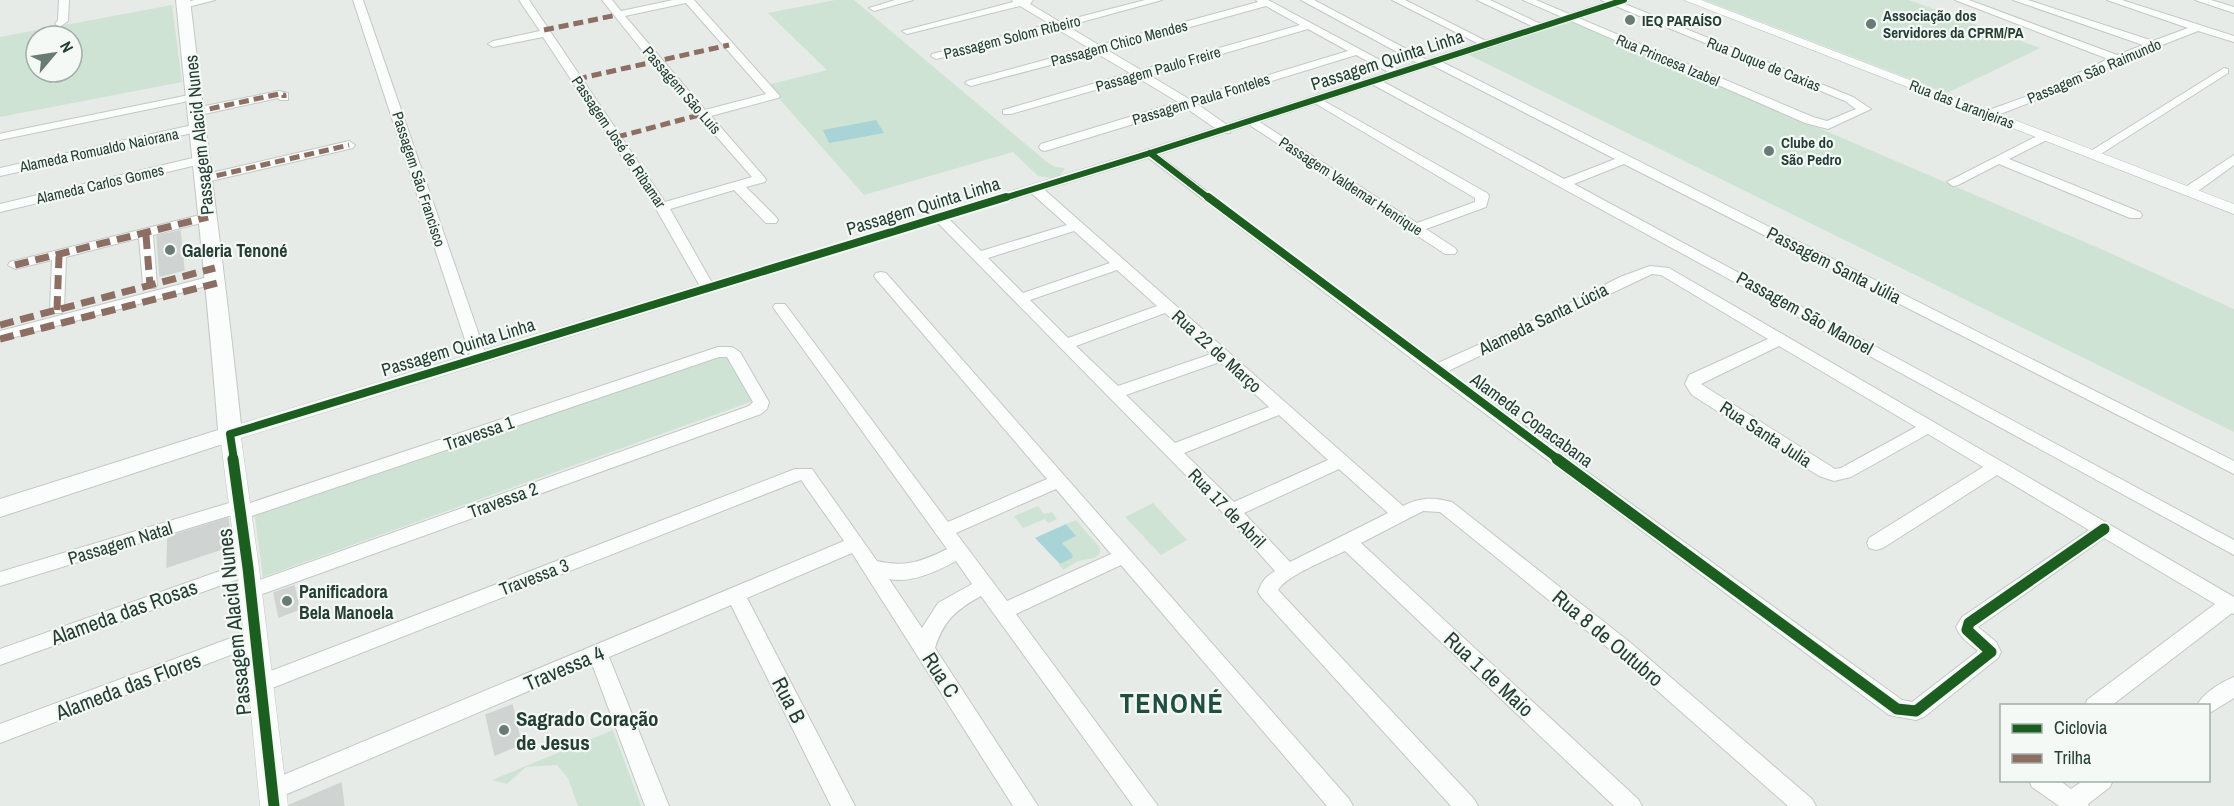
<svg xmlns="http://www.w3.org/2000/svg" width="2234" height="806" font-family="'Archivo Narrow',sans-serif">
<style>
.green{fill:#cfe3d4;fill-rule:evenodd}
.water{fill:#a8d3d7}
.building{fill:#cfd3d1;stroke:#ced4d1;stroke-width:1.5}
.lines{fill:none;stroke-linecap:round;stroke-linejoin:round}
.minor-casing{stroke:#c3c8c5;stroke-width:2}
.tertiary-casing{stroke:#c3c8c5;stroke-width:1}
.secondary-casing{stroke:#c1c8c5;stroke-width:2}
.minor{fill:#fbfcfc;fill-rule:evenodd}
.tertiary{fill:#fbfcfc;fill-rule:evenodd}
.secondary{fill:#fbfcfc;fill-rule:evenodd}
.quiet-far1{stroke:#8d6e63;stroke-width:5;stroke-dasharray:10 5;stroke-linecap:butt}
.quiet{stroke:#8d6e63;stroke-width:7;stroke-dasharray:14 7;stroke-linecap:butt}
.cycleway-far2-casing{stroke:#f4f9f6;stroke-width:8}
.cycleway-far1-casing{stroke:#f4f9f6;stroke-width:12}
.cycleway-casing{stroke:#f4f9f6;stroke-width:15}
.cycleway-far2{stroke:#1b5e20;stroke-width:6}
.cycleway-far1{stroke:#1b5e20;stroke-width:8}
.cycleway{stroke:#1b5e20;stroke-width:11}
.poi-dot{fill:#687b74;stroke:#f4f9f6;stroke-width:2}
.labels{text-anchor:middle;dominant-baseline:central;stroke-width:4.5;stroke-linejoin:round;paint-order:stroke}
.far-poi-label{font-size:15px;font-weight:bold;fill:#243e35;stroke:#f4f9f6;text-anchor:start}
.far-street-label{font-size:15px;fill:#243e35;stroke:#f4f9f6}
.street-label{font-size:18px;fill:#243e35;stroke:#f4f9f6}
.poi-label{font-size:18px;font-weight:bold;fill:#243e35;stroke:#f4f9f6;text-anchor:start}
.near-street-label{font-size:21px;fill:#243e35;stroke:#f4f9f6}
.near-poi-label{font-size:21px;font-weight:bold;fill:#243e35;stroke:#f4f9f6;text-anchor:start}
.near-district-label{font-size:28px;font-weight:bold;letter-spacing:1.5px;fill:#204f41;stroke:#f4f9f6}
</style>
<rect width="100%" height="100%" fill="#e6ebe8"/>
<g class="green">
<polygon points="835,0 854,0 1047,162 1055,167 1065,168 1058,179 1038,176 1013,152 864,195 767,85 827,70 768,13"/>
<polygon points="1704,0 1909,0 2040,48 1947,93"/>
<path d="M 172,5 L 182,82 L 0,117 L 0,37 ZM 36,36 L 72,36 L 72,72 L 36,72 Z"/>
<polygon points="1572,22 2101,249 2234,309 2234,432 1465,53"/>
<polygon points="727,354 756,400 263,577 254,510"/>
<polygon points="1153,503 1187,540 1161,555 1125,517"/>
<polygon points="1038,506 1044,514 1052,512 1057,519 1048,523 1045,519 1023,528 1014,516"/>
<polygon points="1076,520 1100,548 1100,553 1095,558 1078,561 1063,570 1059,564 1072,558 1073,555 1062,543 1076,536 1066,524"/>
<polygon points="613,730 641,806 578,806 568,778 557,765 526,767 507,784 492,780"/>
</g>
<g class="water">
<polygon points="876,120 884,133 829,143 823,130"/>
<polygon points="1066,524 1076,536 1062,543 1073,555 1072,558 1060,564 1035,538"/>
</g>
<g class="building">
<polygon points="180,231 184,270 160,276 157,236"/>
<polygon points="228,518 231,546 167,567 168,537"/>
<polygon points="294,586 299,609 279,617 274,593"/>
<polygon points="512,705 521,744 495,755 486,715"/>
<polygon points="341,783 344,806 290,806 290,805"/>
</g>
<g class="lines">
<g class="minor-casing">
<g id="minor">
<polygon points="59,0 69,0 68,21 60,27 55,24 58,20"/>
<polygon points="194,0 215,0 184,8 179,5"/>
<polygon points="353,0 363,0 487,358 485,361 479,363 471,358"/>
<path d="M 519,0 L 529,0 L 665,202 L 752,177 L 653,64 L 602,0 L 612,0 L 621,11 L 673,0 L 694,0 L 780,96 L 778,98 L 711,116 L 766,179 L 765,182 L 746,187 L 776,217 L 778,220 L 776,223 L 766,223 L 734,190 L 670,209 L 715,288 L 713,291 L 703,291 L 701,288 L 655,207 L 543,37 L 493,47 L 488,44 L 493,41 L 540,31 ZM 686,3 L 766,94 L 705,110 L 625,16 Z"/>
<polygon points="895,0 913,0 874,11 869,8"/>
<path d="M 1012,0 L 1033,0 L 1030,4 L 1060,22 L 1145,0 L 1162,0 L 1067,26 L 1099,45 L 1258,2 L 1256,0 L 1268,0 L 1404,73 L 1402,75 L 1394,75 L 1356,55 L 1197,104 L 1230,127 L 1230,133 L 1222,133 L 1186,108 L 1045,151 L 1041,150 L 1039,147 L 1041,144 L 1178,102 L 1138,78 L 1011,114 L 1003,114 L 1003,110 L 1130,73 L 1096,53 L 971,86 L 965,83 L 967,81 L 1089,48 L 1057,29 L 936,59 L 931,56 L 932,54 L 1050,24 L 1020,6 L 907,34 L 902,31 L 1013,2 ZM 1266,6 L 1300,25 L 1141,70 L 1107,50 ZM 1308,29 L 1348,51 L 1189,99 L 1149,75 Z"/>
<polygon points="1301,0 1314,0 1429,61 1438,60 2234,461 2234,474 1624,164 1574,184 2234,540 2234,555 1370,83 1370,79 1378,79 1564,179 1615,159 1432,65 1423,66"/>
<polygon points="1392,0 1405,0 1494,45 1489,48 1485,47"/>
<polygon points="1477,0 1490,0 1547,27 1538,29"/>
<polygon points="1523,0 1536,0 1813,117 1827,121 1856,109 1845,101 1601,0 1615,0 1853,97 1871,109 1828,129 1805,123"/>
<polygon points="1955,0 1969,0 2117,55 2143,45 2013,0 2028,0 2153,41 2188,28 2107,0 2122,0 2234,36 2234,42 2198,31 2121,61 2047,96 1990,118 1986,117 1986,111 2039,92 2108,59"/>
<polygon points="2195,0 2211,0 2234,7 2234,13"/>
<polygon points="2224,68 2228,69 2228,73 2096,157 2088,157 2086,154"/>
<polygon points="279,91 288,93 288,100 280,100 278,98 195,116 189,112 195,108"/>
<polygon points="194,94 200,97 198,99 0,140 0,134 3,133"/>
<polygon points="1317,97 1487,193 1489,196 1486,207 1426,229 1455,248 1457,251 1455,254 1445,254 1245,122 1251,118 1255,119 1417,223 1475,202 1475,198 1313,102 1313,98"/>
<polygon points="197,124 203,128 201,131 0,176 0,168"/>
<polygon points="2045,132 2049,133 2049,139 2009,159 2140,212 2142,215 2140,218 2130,218 1999,164 1958,185 1953,186 1947,182"/>
<polygon points="349,141 355,145 353,148 202,183 196,179 202,175"/>
<path d="M 1150,149 L 1438,363 L 1562,307 L 1620,277 L 1650,266 L 1669,268 L 2234,597 L 2234,614 L 2232,613 L 2111,706 L 2085,706 L 2087,700 L 2215,604 L 2104,538 L 1978,627 L 1996,642 L 2001,652 L 1998,658 L 1924,717 L 1916,720 L 1889,715 L 1416,362 L 1146,156 L 1144,153 L 1146,150 ZM 1652,274 L 1661,275 L 1768,339 L 1689,375 L 1685,384 L 1692,395 L 1819,476 L 1834,481 L 1851,477 L 1928,434 L 1983,467 L 1869,538 L 1867,543 L 1869,548 L 1876,550 L 1883,548 L 1997,475 L 2089,530 L 1962,617 L 1956,627 C 1960,638 1969,643 1978,651 L 1912,702 L 1902,700 L 1448,371 ZM 1779,346 L 1916,427 L 1841,468 L 1835,469 L 1701,384 Z"/>
<polygon points="2234,155 2234,165 2194,194 2184,194 2182,191 2184,188"/>
<polygon points="201,156 205,157 207,160 205,163 0,212 0,204"/>
<path d="M 1034,184 L 1039,185 L 1403,506 C 1420,497 1434,497 1452,502 L 1632,644 L 1812,799 L 1816,806 L 1788,806 L 1618,656 L 1440,512 L 1423,511 L 1361,543 L 1638,799 L 1642,806 L 1614,806 L 1345,551 C 1329,559 1287,575 1278,590 L 1474,799 L 1478,806 L 1451,806 L 1261,597 L 1258,592 C 1262,581 1265,577 1275,571 L 1226,516 L 933,218 L 940,214 L 945,215 L 981,251 L 1067,225 L 1029,191 L 1027,188 ZM 1074,231 L 1110,263 L 1023,293 L 988,258 ZM 1117,270 L 1157,306 L 1068,338 L 1030,300 ZM 1165,313 L 1211,354 L 1118,386 L 1076,346 ZM 1220,362 L 1269,407 L 1175,443 L 1126,395 ZM 1279,415 L 1328,460 L 1234,502 L 1184,453 ZM 1339,469 L 1388,513 L 1290,562 L 1244,513 Z"/>
<polygon points="208,213 213,214 215,217 213,220 153,235 157,285 155,288 145,288 143,285 139,238 66,257 64,310 62,313 52,313 50,310 52,260 15,269 8,265 10,262"/>
<path d="M 881,272 L 886,273 L 1349,799 L 1353,806 L 1327,806 L 1121,565 L 1016,614 L 1158,806 L 1133,806 L 981,596 C 957,609 943,621 935,648 L 1038,806 L 1013,806 L 852,553 L 747,598 L 855,806 L 831,806 L 731,605 L 609,657 L 669,806 L 645,806 L 592,664 L 280,797 L 272,800 L 264,797 L 261,790 L 264,783 L 844,541 L 801,480 L 267,690 L 260,693 L 253,690 L 249,684 L 253,678 L 795,469 L 812,469 L 877,561 C 905,568 923,561 947,549 L 775,310 L 773,307 L 775,304 L 785,304 L 948,522 L 1047,479 L 876,279 L 874,276 L 876,273 ZM 1056,489 L 1111,554 L 1007,601 L 956,533 ZM 956,561 L 972,584 L 938,603 L 922,628 L 889,579 C 910,584 938,571 956,561 Z"/>
<polygon points="216,275 223,279 221,282 0,341 0,331"/>
<polygon points="718,347 732,347 740,352 769,402 767,409 761,414 257,596 250,598 243,596 240,591 243,586 749,406 753,402 727,357 719,357 246,518 240,520 232,515 0,586 0,572 239,500 247,504"/>
<polygon points="248,561 255,563 258,568 255,573 0,665 0,649"/>
<polygon points="255,629 262,631 265,637 262,643 0,743 0,724"/>
<path d="M 2234,677 L 2234,698 L 2208,714 L 2208,706 L 2197,706 C 2202,694 2221,682 2234,677 Z"/>
<polygon points="2029,780 2059,780 2071,789 2084,780 2113,780 2110,787 2088,804 2089,806 2059,806 2032,787"/>
</g>
</g>
<g class="tertiary-casing">
<g id="tertiary">
<polygon points="1612,0 1630,0 1628,2 1155,156 241,438 259,568 288,806 260,806 237,568 220,434 223,429 1145,150"/>
<polygon points="1684,0 1701,0 2234,204 2234,214"/>
</g>
</g>
<g class="secondary-casing">
<path id="secondary" d="M 176,0 L 190,0 C 207,145 227,289 242,434 L 238,439 L 0,517 L 0,499 L 218,430 C 207,286 190,143 176,0 Z"/>
</g>
<use href="#minor" class="minor"/>
<use href="#tertiary" class="tertiary"/>
<use href="#secondary" class="secondary"/>
<g class="quiet-far1">
<polyline points="544,30 617,15"/>
<polyline points="577,79 729,45"/>
<polyline points="195,112 279,94 284,95 284,98"/>
<polyline points="617,137 703,114"/>
<polyline points="202,179 349,145"/>
</g>
<g class="quiet">
<polyline points="146,235 150,285"/>
<polyline points="15,265 208,217"/>
<polyline points="57,310 59,256"/>
<polyline points="0,325 215,268"/>
<polyline points="0,339 217,283"/>
</g>
<g class="cycleway-far2-casing">
<g id="cycleway-far2">
<polyline points="1150,153 1210,199"/>
<polyline points="1001,199 1150,153 1624,0"/>
</g>
</g>
<g class="cycleway-far1-casing">
<g id="cycleway-far1">
<polyline points="1208,197 1559,460"/>
<polyline points="234,460 230,434 1006,197"/>
</g>
</g>
<g class="cycleway-casing">
<g id="cycleway">
<polyline points="233,459 248,568 274,806"/>
<polyline points="1557,459 1897,709 1916,711 1991,652 1967,630 1969,623 2104,529"/>
</g>
</g>
<use href="#cycleway-far2" class="cycleway-far2"/>
<use href="#cycleway-far1" class="cycleway-far1"/>
<use href="#cycleway" class="cycleway"/>
</g>
<g class="poi-dot">
<circle cx="1630" cy="20" r="6"/>
<circle cx="1871" cy="24" r="6"/>
<circle cx="1769" cy="151" r="6"/>
<circle cx="170" cy="250" r="6"/>
<circle cx="287" cy="601" r="6"/>
<circle cx="504" cy="730" r="6"/>
</g>
<g class="labels">
<g class="far-poi-label">
<text x="1883" y="15">Associação dos<tspan x="1883" dy="17">Servidores da CPRM/PA</tspan></text>
<text x="1642" y="20">IEQ PARAÍSO</text>
<text x="1781" y="142">Clube do<tspan x="1781" dy="17">São Pedro</tspan></text>
</g>
<g class="far-street-label">
<text transform="translate(1012 37) rotate(-14)">Passagem Solom Ribeiro</text>
<text transform="translate(1119 43) rotate(-15)">Passagem Chico Mendes</text>
<text transform="translate(1668 60) rotate(23)">Rua Princesa Izabel</text>
<text transform="translate(1764 64) rotate(22)">Rua Duque de Caxias</text>
<text transform="translate(1158 69) rotate(-16)">Passagem Paulo Freire</text>
<text transform="translate(2094 71) rotate(-23)">Passagem São Raimundo</text>
<text transform="translate(682 90) rotate(49)">Passagem São Luís</text>
<text transform="translate(1201 99) rotate(-17)">Passagem Paula Fonteles</text>
<text transform="translate(1962 104) rotate(21)">Rua das Laranjeiras</text>
<text transform="translate(619 142) rotate(56)">Passagem José de Ribamar</text>
<text transform="translate(99 150) rotate(-12)">Alameda Romualdo Naiorana</text>
<text transform="translate(419 179) rotate(72)">Passagem São Francisco</text>
<text transform="translate(100 184) rotate(-13)">Alameda Carlos Gomes</text>
<text transform="translate(1351 186) rotate(33)">Passagem Valdemar Henrique</text>
</g>
<g class="street-label">
<text transform="translate(1387 60) rotate(-18)">Passagem Quinta Linha</text>
<text transform="translate(199 135) rotate(-96)">Passagem Alacid Nunes</text>
<text transform="translate(923 206) rotate(-17)">Passagem Quinta Linha</text>
<text transform="translate(1834 265) rotate(27)">Passagem Santa Júlia</text>
<text transform="translate(1805 313) rotate(29)">Passagem São Manoel</text>
<text transform="translate(1543 319) rotate(-26)">Alameda Santa Lúcia</text>
<text transform="translate(458 347) rotate(-17)">Passagem Quinta Linha</text>
<text transform="translate(1217 351) rotate(42)">Rua 22 de Março</text>
<text transform="translate(1532 420) rotate(36)">Alameda Copacabana</text>
<text transform="translate(479 433) rotate(-19)">Travessa 1</text>
<text transform="translate(1766 434) rotate(33)">Rua Santa Julia</text>
<text transform="translate(503 500) rotate(-20)">Travessa 2</text>
<text transform="translate(1227 508) rotate(46)">Rua 17 de Abril</text>
<text transform="translate(120 543) rotate(-17)">Passagem Natal</text>
<text transform="translate(534 577) rotate(-21)">Travessa 3</text>
</g>
<g class="poi-label">
<text x="182" y="250">Galeria Tenoné</text>
<text x="299" y="591">Panificadora<tspan x="299" dy="21">Bela Manoela</tspan></text>
</g>
<g class="near-street-label">
<text transform="translate(124 612) rotate(-20)">Alameda das Rosas</text>
<text transform="translate(234 622) rotate(-96)">Passagem Alacid Nunes</text>
<text transform="translate(1608 638) rotate(40)">Rua 8 de Outubro</text>
<text transform="translate(564 668) rotate(-23)">Travessa 4</text>
<text transform="translate(1489 674) rotate(43)">Rua 1 de Maio</text>
<text transform="translate(941 675) rotate(57)">Rua C</text>
<text transform="translate(128 686) rotate(-21)">Alameda das Flores</text>
<text transform="translate(789 700) rotate(63)">Rua B</text>
</g>
<g class="near-poi-label">
<text x="516" y="718">Sagrado Coração<tspan x="516" dy="24">de Jesus</tspan></text>
</g>
<g class="near-district-label">
<text x="1172" y="703">TENONÉ</text>
</g>
</g>
<rect x="2000" y="704" width="210" height="78" fill="#f4f9f6" stroke="#a1aea9" stroke-width="1.5"/>
<rect x="2012" y="724" width="30" height="9" fill="#1b5e20" stroke="#a1aea9" stroke-width="1.5"/>
<text x="2054" y="734" font-size="18" fill="#243e35">Ciclovia</text>
<rect x="2012" y="754" width="30" height="9" fill="#8d6e63" stroke="#a1aea9" stroke-width="1.5"/>
<text x="2054" y="764" font-size="18" fill="#243e35">Trilha</text>
<g transform="translate(54 54) rotate(61)"><circle r="28" fill="#f4f9f6" stroke="#a1aea9" stroke-width="1.5"/>
<path d="M0-4.5L10 22L0 15L-10 22Z" fill="#687b74"/>
<text y="-9" font-size="16" font-weight="bold" text-anchor="middle" fill="#243e35">N</text>
</g>
</svg>
